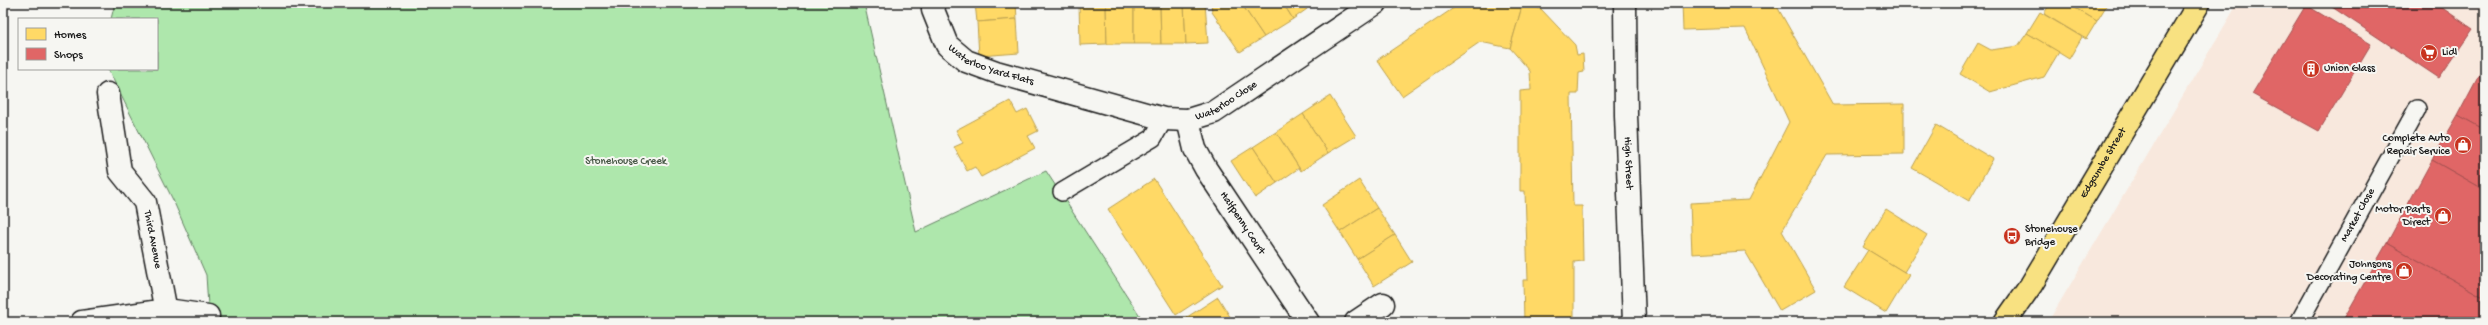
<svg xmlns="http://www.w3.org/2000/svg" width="2488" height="325" font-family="'Gochi Hand',sans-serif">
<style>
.built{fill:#f8e8dd}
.green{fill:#aee7ac;stroke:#658264}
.homes{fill:#ffd966;stroke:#bba050}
.shops{fill:#e06666;stroke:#a55050}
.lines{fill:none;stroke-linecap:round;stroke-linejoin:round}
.service-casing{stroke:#1c1c1c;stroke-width:20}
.minor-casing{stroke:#1c1c1c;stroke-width:25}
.tertiary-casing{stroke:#1c1c1c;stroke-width:25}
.primary-casing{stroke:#1c1c1c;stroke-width:25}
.service{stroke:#f6f6f2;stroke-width:17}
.minor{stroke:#f6f6f2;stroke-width:22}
.tertiary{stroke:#f6f6f2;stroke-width:22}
.primary{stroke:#f8e181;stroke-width:22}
.labels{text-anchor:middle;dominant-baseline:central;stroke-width:4;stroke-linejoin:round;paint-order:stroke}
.poi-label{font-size:11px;fill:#1c1c1c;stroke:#f6f6f2;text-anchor:start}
.street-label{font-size:11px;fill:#1c1c1c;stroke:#f6f6f2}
.park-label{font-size:11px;fill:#485947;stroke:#f6f6f2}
</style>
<rect width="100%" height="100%" fill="#f6f6f2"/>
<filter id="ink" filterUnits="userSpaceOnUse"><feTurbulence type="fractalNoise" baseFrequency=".025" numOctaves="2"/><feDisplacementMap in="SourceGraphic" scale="8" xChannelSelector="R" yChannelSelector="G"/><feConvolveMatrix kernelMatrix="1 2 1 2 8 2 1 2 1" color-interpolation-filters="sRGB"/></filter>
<g filter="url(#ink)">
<polygon class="built" points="2238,3 2485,3 2485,322 2048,322"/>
<polygon class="green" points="115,3 864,3 916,232 1046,171 1144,322 209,322 206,275 173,200 108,69 157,69 157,19 111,19"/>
<g class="homes">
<polygon points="975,3 1016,3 1017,19 977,22"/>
<polygon points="1079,3 1106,3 1107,44 1080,45"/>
<polygon points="1106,3 1134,3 1134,44 1107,44"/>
<polygon points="1134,3 1160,3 1161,44 1134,44"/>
<polygon points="1160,3 1184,3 1186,44 1161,44"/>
<polygon points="1184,3 1205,3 1208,43 1186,44"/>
<polygon points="1211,3 1241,3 1264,37 1240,52 1212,12"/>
<polygon points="1241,3 1283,3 1293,19 1264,37"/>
<polygon points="1283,3 1303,3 1307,9 1293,19"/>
<polygon points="1461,3 1523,3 1510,48 1480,42 1402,96 1377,60"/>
<polygon points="1523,3 1541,9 1575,45 1577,55 1583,54 1584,72 1579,73 1578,94 1571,94 1573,206 1582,206 1583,261 1574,262 1574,322 1524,322 1523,280 1528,280 1525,191 1520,191 1520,91 1531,90 1530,71 1510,48"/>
<polygon points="1682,3 1775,3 1833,105 1904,104 1904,154 1827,155 1782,231 1816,290 1780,311 1745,251 1692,254 1690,203 1749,200 1789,122 1745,28 1683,30"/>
<polygon points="2050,3 2067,3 2097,21 2086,39 2044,14"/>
<polygon points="2067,3 2108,3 2097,21"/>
<polygon points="2040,12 2082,37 2069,59 2027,33"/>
<polygon points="1017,19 1019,53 979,56 977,22"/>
<polygon points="2027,33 2059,52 2044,77 1990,92 1960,74 1978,43 1991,50 2018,46"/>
<polygon points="1330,96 1356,136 1328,153 1303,114"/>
<polygon points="1010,101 1017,114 1027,109 1038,131 1028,136 1035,148 981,177 975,167 967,171 954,147 963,143 956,130"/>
<polygon points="1303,114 1328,153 1301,171 1276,132"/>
<polygon points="1936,125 1993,159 1969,201 1912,168"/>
<polygon points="1276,132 1299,168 1277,183 1253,147"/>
<polygon points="1253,147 1277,183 1255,198 1231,161"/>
<polygon points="1154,179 1222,285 1176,315 1108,209"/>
<polygon points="1359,180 1377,208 1340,232 1322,205"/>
<polygon points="1377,208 1395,235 1357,259 1340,232"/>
<polygon points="1886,209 1927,235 1904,272 1863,247"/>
<polygon points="1395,235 1412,262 1374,286 1357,259"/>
<polygon points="1868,250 1909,275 1886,313 1844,287"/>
<polygon points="1218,297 1232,320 1181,322 1181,321"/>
</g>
<g class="shops">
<polygon points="2326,3 2435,3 2473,29 2439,78"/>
<polygon points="2306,5 2371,44 2319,131 2252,94"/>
<polygon points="2485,64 2485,130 2458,115"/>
<polygon points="2458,115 2485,130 2485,190 2432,160"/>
<polygon points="2432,160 2485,190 2485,298 2387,243"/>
<polygon points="2387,243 2485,298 2485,322 2342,322"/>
</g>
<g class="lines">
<g class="service-casing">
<g id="service">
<polyline points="1062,192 1153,138 1164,119"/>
<path id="s1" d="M 2299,322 L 2417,109"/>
</g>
</g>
<g class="minor-casing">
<g id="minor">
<path id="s2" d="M 933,3 L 933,10 L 947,45 L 966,61 L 996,72 L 1164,119 L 1188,120 L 1214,112 L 1376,3"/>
<path id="s3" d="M 108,94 L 120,171 L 145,202 L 168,322"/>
<path id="s4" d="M 1188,120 L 1195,149 L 1206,169 L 1308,322"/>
<polyline points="82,322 167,310 208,316"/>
<polyline points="1356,322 1383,304"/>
</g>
</g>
<g class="tertiary-casing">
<g id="tertiary">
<path id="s5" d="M 1625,3 L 1626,115 L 1634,322"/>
</g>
</g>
<g class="primary-casing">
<g id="primary">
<path id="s6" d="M 2005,322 L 2031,285 L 2199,3"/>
</g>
</g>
<use href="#service" class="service"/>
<use href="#minor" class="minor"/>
<use href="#tertiary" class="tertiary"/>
<use href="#primary" class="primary"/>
</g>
</g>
<defs>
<g id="supermarket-disc" transform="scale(0.9)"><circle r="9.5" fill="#c8321e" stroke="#f6f6f2"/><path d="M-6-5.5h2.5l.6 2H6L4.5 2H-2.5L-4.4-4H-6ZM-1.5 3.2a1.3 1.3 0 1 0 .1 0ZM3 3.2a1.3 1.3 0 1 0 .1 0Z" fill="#fff"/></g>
<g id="building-disc" transform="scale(0.9)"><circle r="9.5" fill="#c8321e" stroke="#f6f6f2"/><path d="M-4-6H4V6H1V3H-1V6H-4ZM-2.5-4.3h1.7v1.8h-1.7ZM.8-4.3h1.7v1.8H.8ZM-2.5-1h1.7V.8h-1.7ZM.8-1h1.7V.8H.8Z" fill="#fff"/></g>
<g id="shop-disc" transform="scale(0.9)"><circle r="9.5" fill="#c8321e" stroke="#f6f6f2"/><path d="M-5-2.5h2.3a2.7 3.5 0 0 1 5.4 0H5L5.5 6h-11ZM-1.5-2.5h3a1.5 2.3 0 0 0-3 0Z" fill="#fff"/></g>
<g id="bus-disc" transform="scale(0.9)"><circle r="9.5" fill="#c8321e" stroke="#f6f6f2"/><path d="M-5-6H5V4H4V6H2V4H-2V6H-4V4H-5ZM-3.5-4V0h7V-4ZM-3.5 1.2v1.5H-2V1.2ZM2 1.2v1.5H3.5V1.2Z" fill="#fff"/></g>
</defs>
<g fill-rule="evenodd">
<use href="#supermarket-disc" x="2429" y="53"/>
<use href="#building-disc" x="2311" y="69"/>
<use href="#shop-disc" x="2463" y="145"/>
<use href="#shop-disc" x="2443" y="216"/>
<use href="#bus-disc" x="2012" y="236"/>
<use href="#shop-disc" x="2404" y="271"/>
</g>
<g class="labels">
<g class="poi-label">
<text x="2442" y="53">Lidl</text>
<text x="2324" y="69">Union Glass</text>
<text x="2450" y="139" text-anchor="end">Complete Auto<tspan x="2450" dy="13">Repair Service</tspan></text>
<text x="2430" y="210" text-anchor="end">Motor Parts<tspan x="2430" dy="13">Direct</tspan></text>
<text x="2025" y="230">Stonehouse<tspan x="2025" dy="13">Bridge</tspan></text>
<text x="2391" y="265" text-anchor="end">Johnsons<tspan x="2391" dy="13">Decorating Centre</tspan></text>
</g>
<g class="street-label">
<text stroke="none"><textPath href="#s2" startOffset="94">Waterloo Yard Flats</textPath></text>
<text stroke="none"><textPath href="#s2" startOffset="343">Waterloo Close</textPath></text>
<text stroke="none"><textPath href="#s5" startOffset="160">High Street</textPath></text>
<text stroke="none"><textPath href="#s6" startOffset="187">Edgcumbe Street</textPath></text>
<text stroke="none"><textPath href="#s1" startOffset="122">Market Close</textPath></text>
<text stroke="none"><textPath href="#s4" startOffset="118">Halfpenny Court</textPath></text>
<text stroke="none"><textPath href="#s3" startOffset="156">Third Avenue</textPath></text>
</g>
<g class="park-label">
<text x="626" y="162">Stonehouse Creek</text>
</g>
</g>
<rect width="2488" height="325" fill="none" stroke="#f6f6f2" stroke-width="16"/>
<rect x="8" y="8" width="2472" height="309" fill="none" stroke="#1c1c1c" stroke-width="1.5" filter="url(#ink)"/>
<rect x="18" y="18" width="140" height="52" fill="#f6f6f2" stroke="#9f9f9c"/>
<rect x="26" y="28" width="20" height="12" fill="#ffd966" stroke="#9f9f9c"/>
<text x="54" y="38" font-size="12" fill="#1c1c1c">Homes</text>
<rect x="26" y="48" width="20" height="12" fill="#e06666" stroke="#9f9f9c"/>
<text x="54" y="58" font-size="12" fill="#1c1c1c">Shops</text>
</svg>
